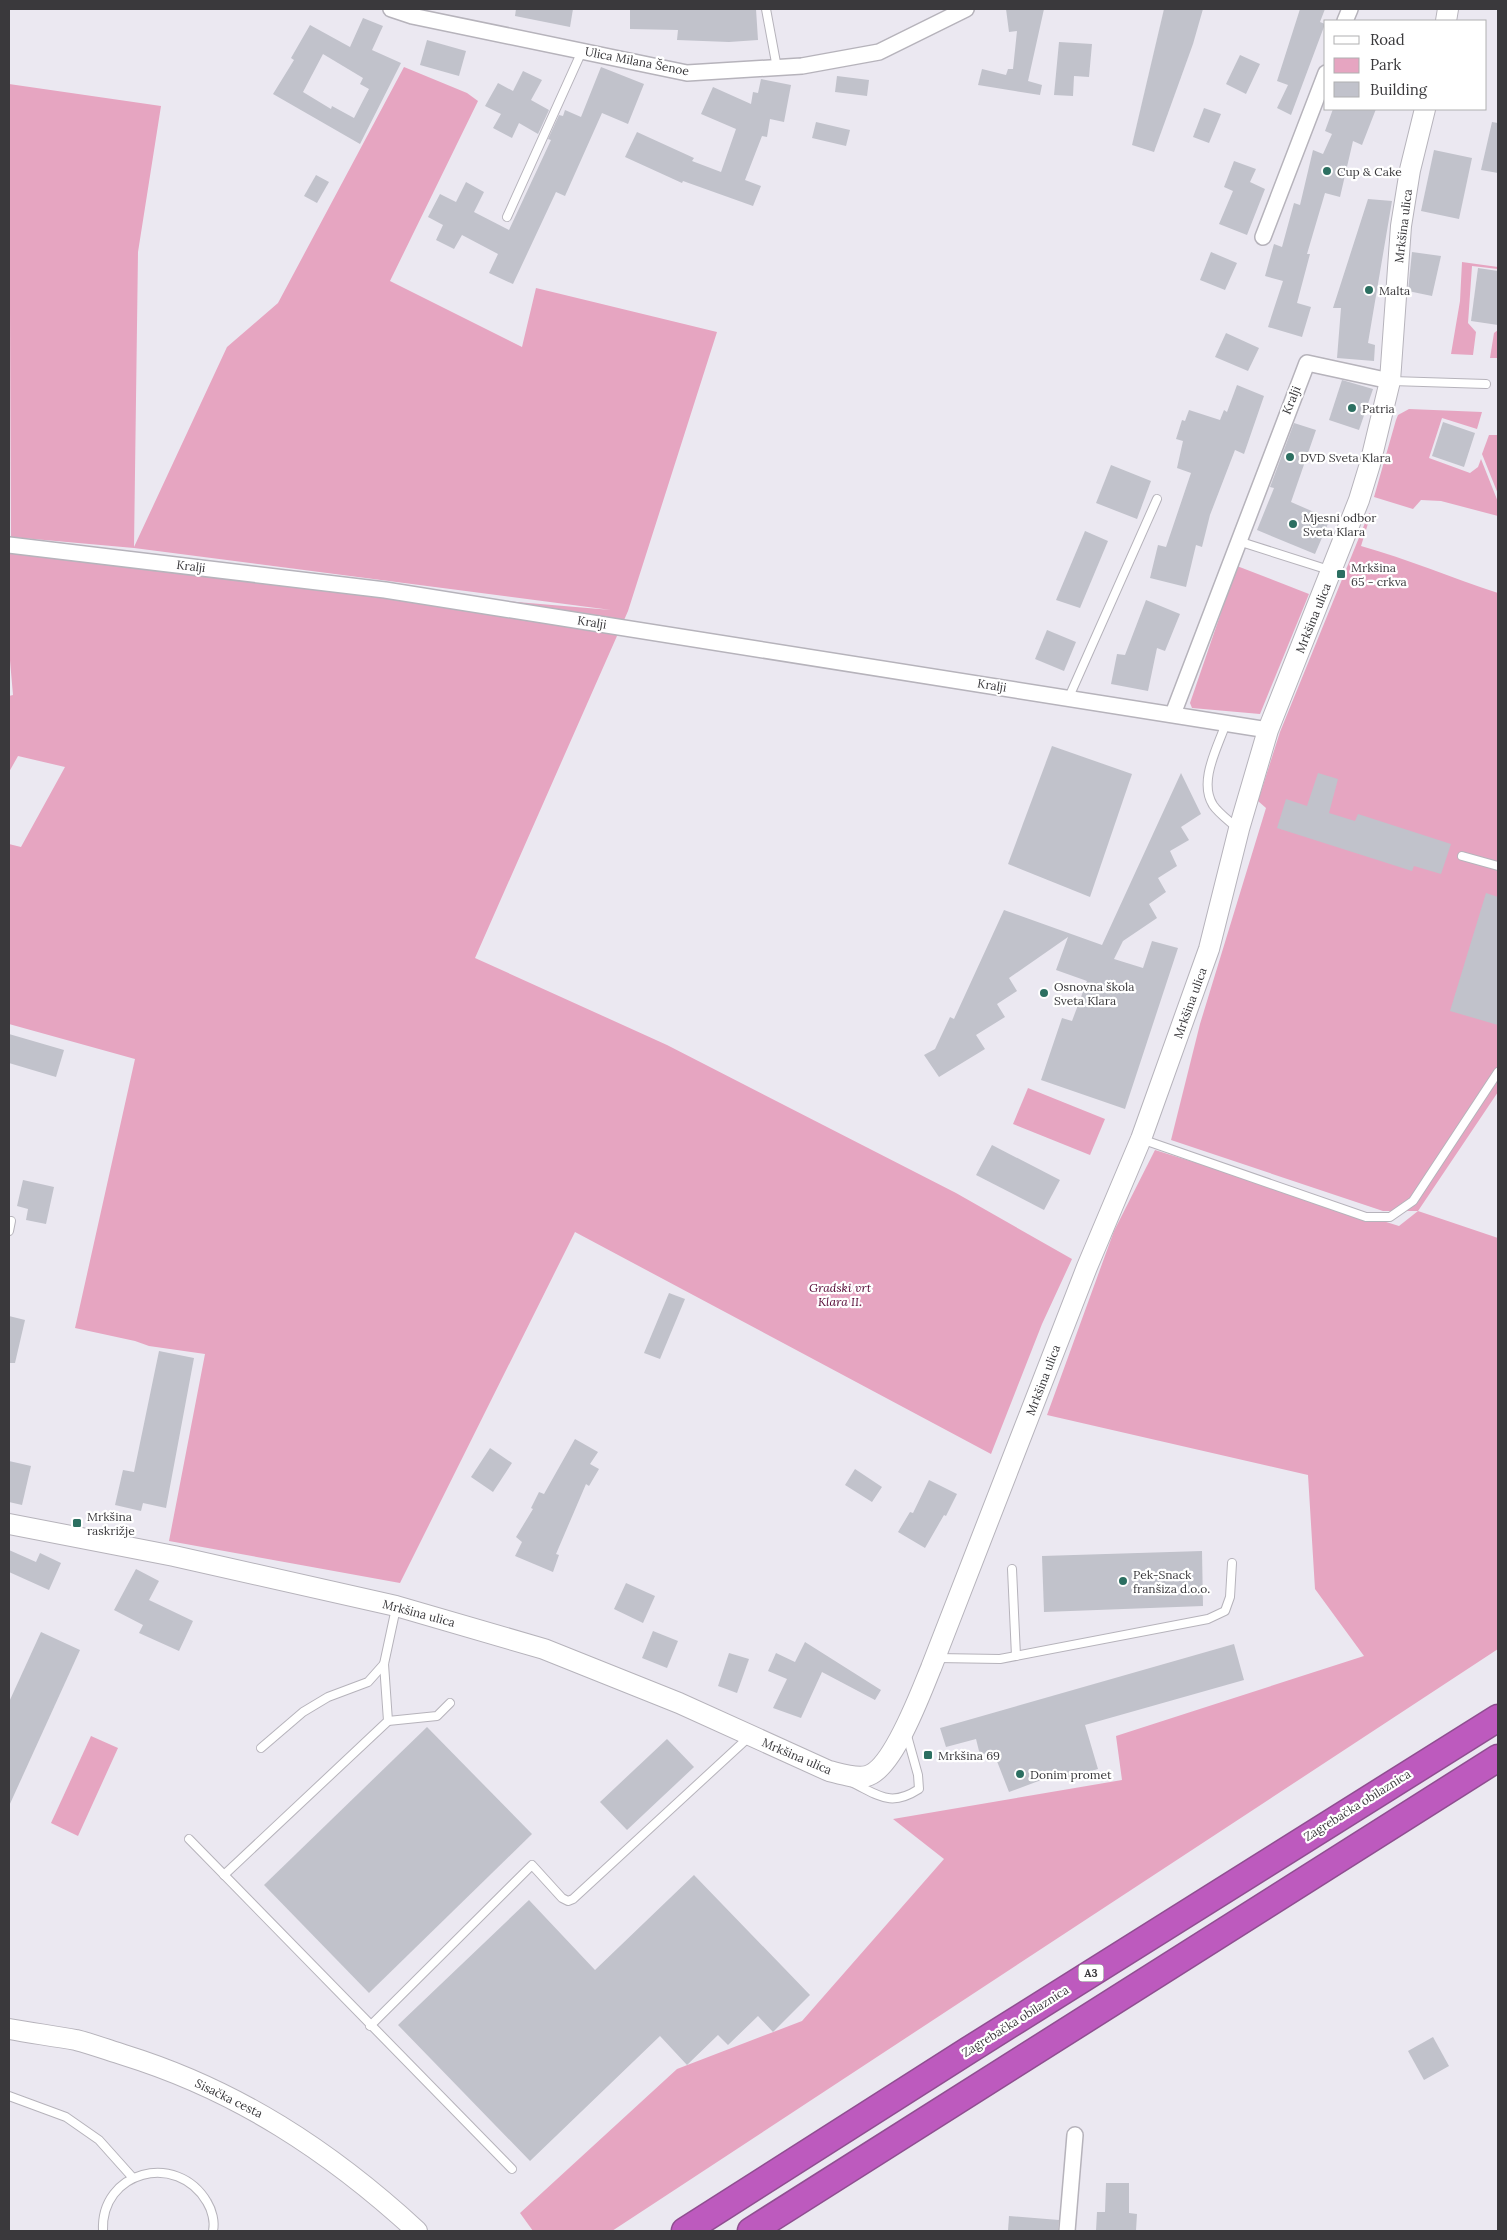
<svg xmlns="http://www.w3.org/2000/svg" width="1507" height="2240" font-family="Lora,serif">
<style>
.green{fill:#e6a5c1}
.building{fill:#c1c2cb;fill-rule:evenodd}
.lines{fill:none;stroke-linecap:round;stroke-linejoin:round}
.lane-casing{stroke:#b6b3bb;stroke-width:10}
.street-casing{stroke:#b6b3bb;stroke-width:18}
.secondary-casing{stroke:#b6b3bb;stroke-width:22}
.highway-casing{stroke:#8f4e90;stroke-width:29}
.lane{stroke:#fff;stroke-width:8}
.street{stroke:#fff;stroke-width:15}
.secondary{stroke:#fff;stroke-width:20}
.highway{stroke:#bd5abe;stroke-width:26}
.poi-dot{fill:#2c6f61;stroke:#fff;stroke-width:2}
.labels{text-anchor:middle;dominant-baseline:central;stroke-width:4.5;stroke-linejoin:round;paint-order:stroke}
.shield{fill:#fff;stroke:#757476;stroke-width:1}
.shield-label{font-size:11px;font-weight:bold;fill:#3a393c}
.street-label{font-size:12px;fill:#3a393c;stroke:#fff}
.poi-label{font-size:12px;fill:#3a393c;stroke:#fff;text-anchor:start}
.park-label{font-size:12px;font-style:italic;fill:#520331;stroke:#fff}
</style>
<rect width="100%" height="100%" fill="#ebe8f1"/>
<g class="green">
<polygon points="404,67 467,93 478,101 390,281 522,347 536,288 717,332 628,611 475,958 667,1045 956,1193 1072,1259 1042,1324 991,1454 575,1232 400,1583 169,1541 205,1354 149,1346 135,1341 75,1328 135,1059 9,1024 9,844 21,847 65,767 18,756 9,772 9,696 13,695 9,649 9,553 187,574 611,610 134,548 11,537 9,84 161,106 138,252 134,547 227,347 278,303"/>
<polygon points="1462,262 1498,267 1498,269 1472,266 1468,323 1476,332 1473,355 1451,354 1460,301"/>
<polygon points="1498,330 1498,358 1490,358 1494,333"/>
<polygon points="1409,409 1482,412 1477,429 1442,418 1429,458 1470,473 1478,467 1481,459 1498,502 1498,516 1441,501 1421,500 1413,509 1374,497 1396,420 1398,415"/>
<polygon points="1489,435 1498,435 1498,494 1482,454"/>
<path d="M 1369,513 L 1371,514 L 1361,546 C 1408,559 1452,578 1498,593 L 1498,1092 L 1418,1211 L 1498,1238 L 1498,1649 L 612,2231 L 533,2231 L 520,2213 L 677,2069 L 802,2021 L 944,1859 L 893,1819 L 1122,1780 L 1116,1736 L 1364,1656 L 1315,1589 L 1308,1475 L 1047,1415 L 1114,1231 L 1155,1150 L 1399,1226 L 1418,1211 L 1383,1211 L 1171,1140 L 1200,1024 L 1266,808 L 1258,801 L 1280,732 Z"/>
<polygon points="1237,566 1309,594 1260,714 1192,708 1190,703"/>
<polygon points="1028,1088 1105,1119 1090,1155 1013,1124"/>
<polygon points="91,1736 118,1748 78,1836 51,1823"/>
</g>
<g class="building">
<polygon points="516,9 573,9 570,27 515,16"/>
<polygon points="630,9 756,9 758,40 729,42 677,40 678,30 630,29"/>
<polygon points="1006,9 1044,9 1028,81 1042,85 1040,95 978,85 982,69 1006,75 1008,69 1013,69 1017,31 1009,32"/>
<polygon points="1164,9 1203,9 1193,44 1154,152 1132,145"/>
<polygon points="1300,9 1325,9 1320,22 1325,24 1291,115 1277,108 1288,85 1277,81"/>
<path d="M 363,18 L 383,26 L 372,50 L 401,63 L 360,144 L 273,94 L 294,60 L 291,58 L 310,25 L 350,47 ZM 323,54 L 363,78 L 360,84 L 369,89 L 354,118 L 332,106 L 331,109 L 303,92 Z"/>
<polygon points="427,40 466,51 459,76 420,65"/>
<polygon points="1059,42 1092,44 1089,77 1074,76 1073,96 1054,95"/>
<polygon points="1240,55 1260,64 1246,94 1226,84"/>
<polygon points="601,67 644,84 628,124 602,113 565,196 556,192 513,284 489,273 498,254 462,235 454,249 436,240 443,225 428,217 440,194 456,202 466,182 484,192 474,212 509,230 551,140 548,139 559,115 563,116 565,110 581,117"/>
<polygon points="523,71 542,80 531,100 549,110 538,134 519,123 512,138 493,128 501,114 485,106 498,83 513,91"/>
<polygon points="837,76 869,80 867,96 835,92"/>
<polygon points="761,79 791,85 784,122 770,119 767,137 762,136 745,180 761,186 753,206 683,181 682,183 625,157 637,132 694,158 692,161 721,172 736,129 701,114 713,87 751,104 753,92 758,93"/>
<polygon points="1204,108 1221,114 1209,143 1193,137"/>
<polygon points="1333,109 1376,109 1362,145 1353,141 1340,197 1325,193 1307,254 1310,254 1297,303 1311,307 1302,337 1268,327 1283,281 1265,276 1274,244 1282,247 1294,203 1300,205 1313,150 1323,154 1332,134 1325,131"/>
<polygon points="816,122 850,130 846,146 812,138"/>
<polygon points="1492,122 1498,123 1498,173 1481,170"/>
<polygon points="1434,150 1472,158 1459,219 1421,211"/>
<polygon points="1234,161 1256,169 1250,182 1265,189 1247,235 1219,224 1233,191 1224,187"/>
<polygon points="316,175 329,182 317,203 304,196"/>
<polygon points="1368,199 1392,201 1368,343 1375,345 1374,361 1337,358 1341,308 1333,308"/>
<polygon points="1211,252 1237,263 1225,290 1200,280"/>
<polygon points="1412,252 1441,256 1432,296 1408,291"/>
<polygon points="1478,268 1498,271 1498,325 1471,321"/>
<polygon points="1226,333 1259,348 1248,371 1215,357"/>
<polygon points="1342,380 1373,389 1359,430 1329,420"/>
<polygon points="1237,385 1264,396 1244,454 1235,450 1210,515 1202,547 1196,545 1186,587 1150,578 1158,545 1166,547 1191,473 1177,468 1183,441 1176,439 1182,420 1185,421 1189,410 1220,420 1224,410 1227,412"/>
<polygon points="1443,422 1475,433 1464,467 1432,456"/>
<polygon points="1294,423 1316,430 1291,502 1330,519 1315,554 1257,530 1274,488 1270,487"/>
<polygon points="1111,465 1151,481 1137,519 1096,503"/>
<polygon points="1085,531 1108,541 1080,608 1056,600"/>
<polygon points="1146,600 1180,614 1165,651 1157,648 1148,691 1111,684 1117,654 1125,655"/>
<polygon points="1047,630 1076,642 1064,671 1035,659"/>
<polygon points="1052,746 1132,774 1090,897 1008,864"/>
<polygon points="1181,773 1201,814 1181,827 1189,840 1170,851 1177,866 1158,878 1166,892 1149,904 1157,918 1123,941 1114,959 1143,968 1152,941 1178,948 1125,1109 1041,1080 1062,1018 1072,1021 1087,981 1056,970 1068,937 1009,978 1017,991 997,1004 1005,1017 976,1035 985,1049 939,1077 924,1055 935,1049 950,1017 954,1019 1004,910 1102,945"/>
<polygon points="1318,773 1338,779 1329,813 1355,821 1358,814 1451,844 1441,874 1414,866 1412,871 1277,828 1286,799 1307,806"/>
<polygon points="1486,893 1498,897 1498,1025 1450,1011"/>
<polygon points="9,1034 64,1050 56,1077 9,1063"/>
<polygon points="992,1145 1060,1180 1044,1210 976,1175"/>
<polygon points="23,1180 54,1187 46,1224 26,1220 28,1209 17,1206"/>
<polygon points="669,1293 685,1299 660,1359 644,1353"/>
<polygon points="9,1316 25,1320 15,1363 9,1363"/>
<polygon points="159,1351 194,1358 166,1508 143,1503 141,1511 115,1505 123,1470 134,1472"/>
<polygon points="575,1439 598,1452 590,1464 599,1469 589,1486 586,1484 556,1554 559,1555 553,1572 515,1556 522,1542 516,1537 533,1509 531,1508 539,1492 544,1494"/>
<polygon points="490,1448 512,1463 493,1492 471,1477"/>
<polygon points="9,1461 31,1466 22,1505 9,1502"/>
<polygon points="855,1469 882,1487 872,1502 845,1485"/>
<polygon points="929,1480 957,1494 946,1516 944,1515 925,1548 898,1532 910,1512 913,1513"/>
<polygon points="9,1550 36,1562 40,1553 61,1563 49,1590 9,1572"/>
<polygon points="1202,1551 1203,1606 1044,1612 1042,1556"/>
<polygon points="136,1569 159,1581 149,1600 193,1621 179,1651 139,1633 143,1625 114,1610"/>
<polygon points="626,1583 655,1596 643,1623 614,1609"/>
<polygon points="653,1631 678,1641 667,1668 642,1658"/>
<polygon points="41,1632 80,1650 9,1806 9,1702"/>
<polygon points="805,1642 881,1690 875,1700 822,1672 801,1718 773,1708 787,1679 768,1671 776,1653 795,1662"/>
<polygon points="1234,1644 1244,1680 1085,1725 1098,1769 1061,1780 1060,1773 1009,1792 993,1751 980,1755 976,1739 946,1747 940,1728"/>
<polygon points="729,1653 749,1659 737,1693 718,1686"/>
<polygon points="427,1727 532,1834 369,1993 264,1885"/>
<polygon points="667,1739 694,1767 627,1830 600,1802"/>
<polygon points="694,1875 810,1995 773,2032 758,2016 728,2045 718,2035 687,2065 660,2036 530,2161 398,2025 529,1900 595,1970"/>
<polygon points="1433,2037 1449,2066 1424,2080 1408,2051"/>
<polygon points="1106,2183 1129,2183 1129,2213 1137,2214 1136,2231 1096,2231 1097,2212 1105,2212"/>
<polygon points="1009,2216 1059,2220 1058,2231 1008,2231"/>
</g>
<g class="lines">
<g class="lane-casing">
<g id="lane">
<polyline points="766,9 777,68"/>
<polyline points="507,217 582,51"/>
<polyline points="1392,381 1486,384"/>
<polyline points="1238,541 1329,570"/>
<polyline points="1069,697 1157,499"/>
<path d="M 1226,723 C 1218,747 1198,781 1213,805 C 1219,814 1231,822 1238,829"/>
<polyline points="1462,856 1498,866"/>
<polyline points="1141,1139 1366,1217 1390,1217 1413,1201 1498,1072"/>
<polyline points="9,1231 11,1221"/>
<polyline points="1012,1569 1016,1656"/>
<polyline points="937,1658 1000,1659 1208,1619 1225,1611 1230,1597 1232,1563"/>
<polyline points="388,1721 437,1716 450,1703"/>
<polyline points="261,1748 303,1712 328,1697 368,1682 384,1664"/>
<path d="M 853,1783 C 880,1796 891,1807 919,1789 L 918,1775 L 906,1732"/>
<polyline points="189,1839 512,2169"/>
<polyline points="224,1875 388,1721 384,1664 396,1608"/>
<polyline points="370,2026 532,1865 562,1898 568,1901 573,1899 749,1737"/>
<polyline points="9,2096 66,2117 99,2140 133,2178"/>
<path d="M 103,2231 C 100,2171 177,2151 207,2202 C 212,2210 215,2222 213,2231"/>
</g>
</g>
<g class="street-casing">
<g id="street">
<polyline points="391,9 412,16 687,73 802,66 879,52 966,9"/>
<polyline points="1345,21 1350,9"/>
<polyline points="1263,237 1326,73"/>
<polyline points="9,545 385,590 1268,730"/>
<polyline points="1173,714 1307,363 1390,381"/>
<polyline points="1067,2231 1075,2135"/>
</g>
</g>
<g class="secondary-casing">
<g id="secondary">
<polyline points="1446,21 1448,9"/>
<path d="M 9,1524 L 174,1556 L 396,1606 L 544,1649 L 679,1703 L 829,1771 C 841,1774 856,1779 867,1776 C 893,1769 921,1692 931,1668 L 1087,1267 L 1141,1139 L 1209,949 L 1239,829 L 1268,730 L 1359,500 L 1370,464 L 1390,381 L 1401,226 L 1410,170 L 1425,109"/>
<path d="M 9,2029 C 31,2033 54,2036 76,2040 C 92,2044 108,2050 124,2055 C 237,2090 330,2151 417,2231"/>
</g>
</g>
<g class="highway-casing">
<g id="highway">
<polyline points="685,2231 969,2050 1498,1718"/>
<polyline points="751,2231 1498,1758"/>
</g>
</g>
<use href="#lane" class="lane"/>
<use href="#street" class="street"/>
<use href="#secondary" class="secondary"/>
<use href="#highway" class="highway"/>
</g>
<g class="poi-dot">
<circle cx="1327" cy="171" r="5"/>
<circle cx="1369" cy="290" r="5"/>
<circle cx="1352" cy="408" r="5"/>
<circle cx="1290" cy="457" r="5"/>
<circle cx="1293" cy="524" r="5"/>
<rect x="1336" y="569" width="10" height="10" rx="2.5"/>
<circle cx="1044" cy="993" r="5"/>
<rect x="72" y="1518" width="10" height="10" rx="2.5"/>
<circle cx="1123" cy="1581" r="5"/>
<rect x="923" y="1750" width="10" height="10" rx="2.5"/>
<circle cx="1020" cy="1774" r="5"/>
</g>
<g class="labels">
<rect class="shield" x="1078.5" y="1964.5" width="25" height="17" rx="4"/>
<g class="shield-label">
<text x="1091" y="1973">A3</text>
</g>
<g class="street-label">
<text transform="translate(637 61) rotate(11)">Ulica Milana Šenoe</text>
<text transform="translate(1403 226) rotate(-83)">Mrkšina ulica</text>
<text transform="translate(1291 400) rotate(-68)">Kralji</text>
<text transform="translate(191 566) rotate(7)">Kralji</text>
<text transform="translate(1313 618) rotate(-68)">Mrkšina ulica</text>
<text transform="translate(592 622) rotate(9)">Kralji</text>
<text transform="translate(992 685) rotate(9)">Kralji</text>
<text transform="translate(1190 1003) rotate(-70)">Mrkšina ulica</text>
<text transform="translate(1043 1380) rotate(-69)">Mrkšina ulica</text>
<text transform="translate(419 1613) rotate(15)">Mrkšina ulica</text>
<text transform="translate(797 1756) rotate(23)">Mrkšina ulica</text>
<text transform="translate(1357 1805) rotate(-32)">Zagrebačka obilaznica</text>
<text transform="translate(1015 2021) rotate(-32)">Zagrebačka obilaznica</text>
<text transform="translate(229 2098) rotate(26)">Sisačka cesta</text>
</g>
<g class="poi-label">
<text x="1337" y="171">Cup &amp; Cake</text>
<text x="1379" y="290">Malta</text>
<text x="1362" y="408">Patria</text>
<text x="1300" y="457">DVD Sveta Klara</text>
<text x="1303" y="517">Mjesni odbor<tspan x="1303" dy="14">Sveta Klara</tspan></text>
<text x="1351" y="567">Mrkšina<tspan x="1351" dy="14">65 - crkva</tspan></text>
<text x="1054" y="986">Osnovna škola<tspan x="1054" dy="14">Sveta Klara</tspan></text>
<text x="87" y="1516">Mrkšina<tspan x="87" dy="14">raskrižje</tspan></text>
<text x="1133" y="1574">Pek-Snack<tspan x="1133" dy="14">franšiza d.o.o.</tspan></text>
<text x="938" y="1755">Mrkšina 69</text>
<text x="1030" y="1774">Donim promet</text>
</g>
<g class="park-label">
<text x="840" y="1287">Gradski vrt<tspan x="840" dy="14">Klara II.</tspan></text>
</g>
</g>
<rect width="1507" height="2240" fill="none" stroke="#3a393c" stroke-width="20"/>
<rect x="1324" y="20" width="162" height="90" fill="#ffffff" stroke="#b0b0b1"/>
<rect x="1334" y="36" width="25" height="8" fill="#ffffff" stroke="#b0b0b1"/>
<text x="1370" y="45" font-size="15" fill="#3a393c">Road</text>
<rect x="1334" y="58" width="25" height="15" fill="#e6a5c1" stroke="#b0b0b1"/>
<text x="1370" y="70" font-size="15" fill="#3a393c">Park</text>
<rect x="1334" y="82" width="25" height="15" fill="#c1c2cb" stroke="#b0b0b1"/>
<text x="1370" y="95" font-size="15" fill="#3a393c">Building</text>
</svg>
